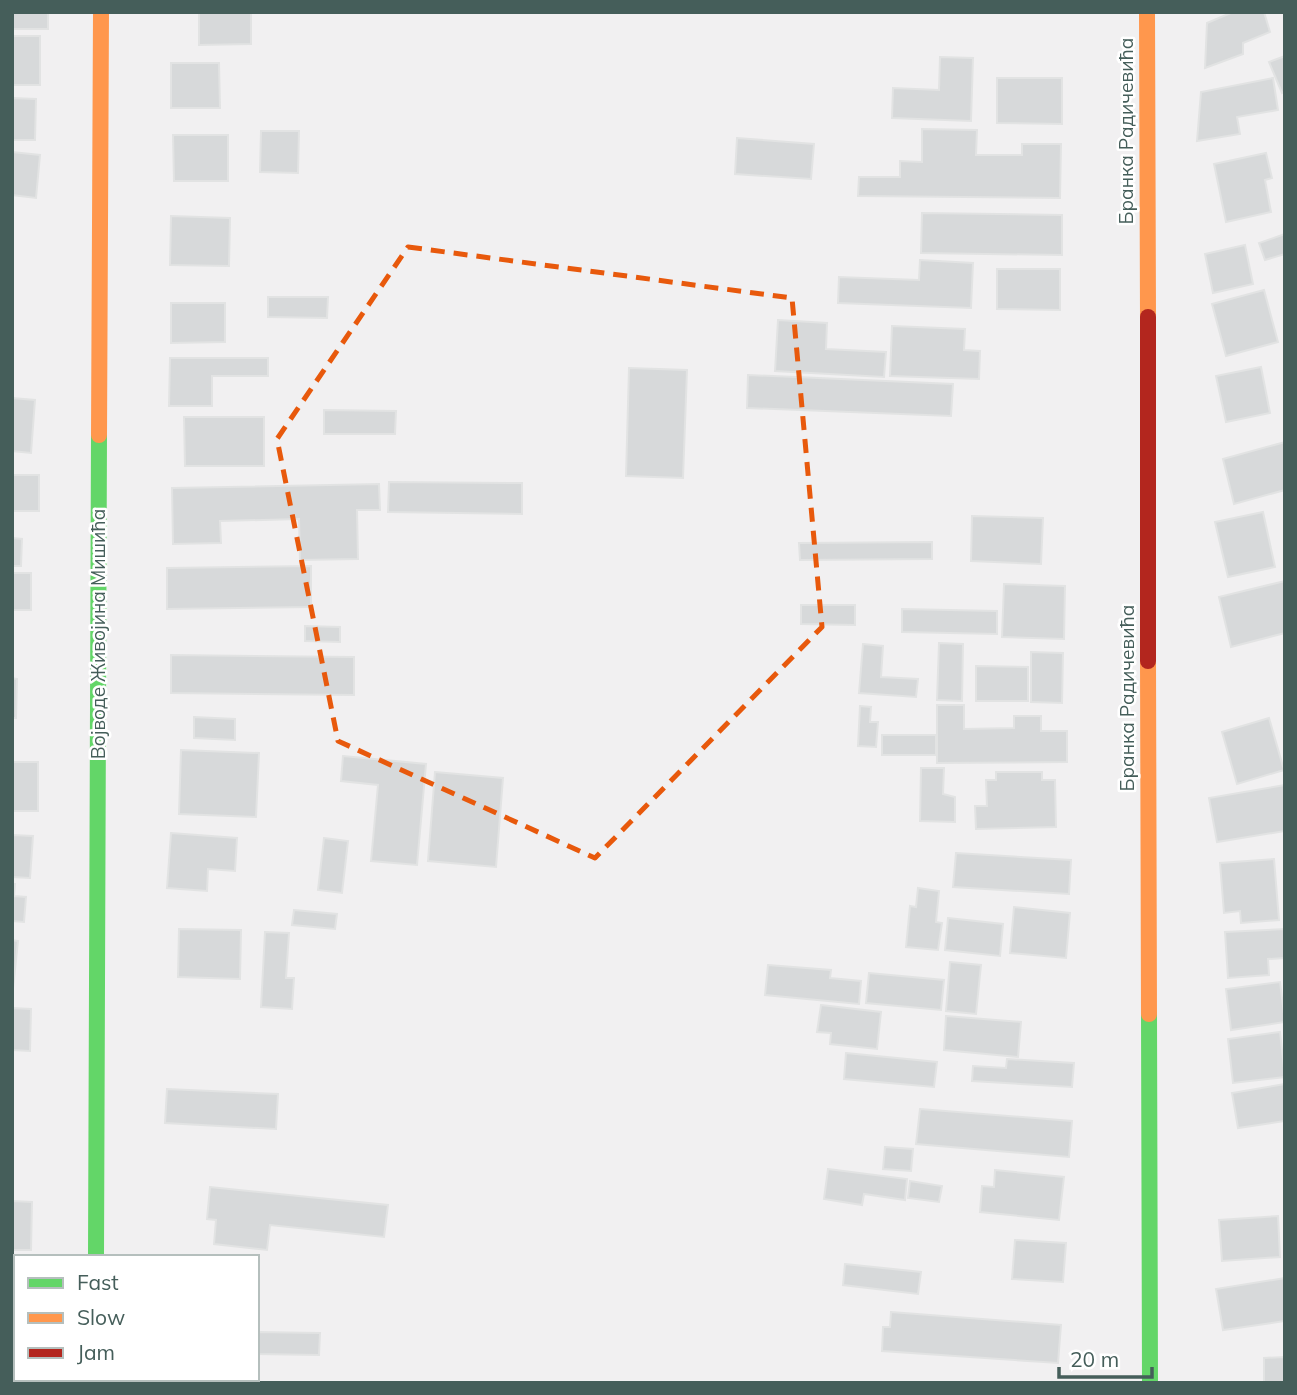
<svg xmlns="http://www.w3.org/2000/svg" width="1297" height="1395" font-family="Mulish,sans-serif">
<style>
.building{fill:#d7d9da;stroke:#e2e3e3;stroke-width:2}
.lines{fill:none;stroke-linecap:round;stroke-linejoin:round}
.street{stroke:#c8cecd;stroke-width:32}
.fast{stroke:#63d668;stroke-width:16}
.slow{stroke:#ff974d;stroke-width:16}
.jam{stroke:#b3261e;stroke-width:16}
.marked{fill:none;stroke:#e8590c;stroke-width:5;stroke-dasharray:14 9;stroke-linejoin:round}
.labels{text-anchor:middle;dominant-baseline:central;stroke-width:5;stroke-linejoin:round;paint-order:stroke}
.street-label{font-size:19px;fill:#455e5a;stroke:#fff}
</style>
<rect width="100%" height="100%" fill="#f1f0f1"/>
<g class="building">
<rect x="12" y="12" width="36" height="17"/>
<polygon points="199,12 251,12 251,44 199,45"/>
<polygon points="1233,12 1264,12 1270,32 1243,43 1243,54 1205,68 1207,23"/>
<rect x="12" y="36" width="28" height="49"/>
<polygon points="1285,56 1285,91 1282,93 1269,62"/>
<polygon points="940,57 973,58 971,121 892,118 893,88 939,90"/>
<polygon points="171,63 219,63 220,108 171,108"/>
<polygon points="997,78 1062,78 1062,124 997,123"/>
<polygon points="1273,78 1278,110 1237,117 1240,134 1197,141 1201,92"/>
<polygon points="12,98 36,99 35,140 12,140"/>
<polygon points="922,129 977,130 976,155 1022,155 1022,144 1061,144 1060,198 858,196 859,177 900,177 900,161 922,162"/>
<polygon points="261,131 299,131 298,173 260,172"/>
<polygon points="173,135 228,135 228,181 174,181"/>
<polygon points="737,138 814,144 811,179 735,174"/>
<polygon points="12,152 40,155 36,198 12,195"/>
<polygon points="1266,153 1272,178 1265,180 1271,212 1226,222 1214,164"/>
<polygon points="922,213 1062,215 1062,255 921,253"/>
<polygon points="171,216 230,218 229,266 170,265"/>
<polygon points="1285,234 1285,254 1265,260 1259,243"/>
<polygon points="1245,245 1253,284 1213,293 1205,254"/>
<polygon points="920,260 973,263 971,308 838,303 839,277 919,280"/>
<polygon points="997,269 1060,269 1060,310 997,309"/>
<polygon points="1264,290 1278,342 1226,356 1212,304"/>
<polygon points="268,297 328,297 327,318 268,317"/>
<polygon points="171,303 225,303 225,342 171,343"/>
<polygon points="778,320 827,323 826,349 886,352 884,377 775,371"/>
<polygon points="892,326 965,329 964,350 980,351 979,379 890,376"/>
<polygon points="170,358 268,358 268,376 212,376 212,406 169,406"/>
<polygon points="1261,367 1270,413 1226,422 1216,376"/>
<polygon points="629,368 687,370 683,478 626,476"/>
<polygon points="748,375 953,384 951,416 747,408"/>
<polygon points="12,398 35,400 31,453 12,451"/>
<polygon points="324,410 396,411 395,434 324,434"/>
<polygon points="184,417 264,417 264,466 185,466"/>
<polygon points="1285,442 1285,490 1234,504 1223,459"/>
<rect x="12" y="475" width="27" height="36"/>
<polygon points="389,482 522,483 522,514 388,512"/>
<polygon points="379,484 380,510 357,510 358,559 300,560 299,519 220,521 221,543 173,544 172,488"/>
<polygon points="1263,512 1275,567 1228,577 1215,522"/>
<polygon points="972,516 1043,518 1041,564 971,561"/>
<polygon points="12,538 22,539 21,566 12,566"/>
<polygon points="932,542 932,559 800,560 799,543"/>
<polygon points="311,566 311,607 167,609 167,568"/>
<rect x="12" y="573" width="19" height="37"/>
<polygon points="1285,581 1285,633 1231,647 1219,597"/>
<polygon points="1004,584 1065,586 1064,639 1002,637"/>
<polygon points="801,605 855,605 855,625 801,624"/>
<polygon points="902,609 997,611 997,634 902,632"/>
<polygon points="305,626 340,627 340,642 305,641"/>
<polygon points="939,643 963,644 962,701 937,700"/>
<polygon points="863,644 883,646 881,677 918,679 916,697 859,693"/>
<polygon points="1031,652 1063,653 1062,703 1031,702"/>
<polygon points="171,655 354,657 354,695 171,693"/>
<polygon points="976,666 1028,667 1028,701 976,701"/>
<polygon points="12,678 17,679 16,718 12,718"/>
<polygon points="937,705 964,705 964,729 1014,728 1014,716 1041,716 1041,731 1067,731 1067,762 937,763"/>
<polygon points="860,706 871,707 870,722 878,722 876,747 858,746"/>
<polygon points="194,717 235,719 235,740 194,738"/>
<polygon points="1269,718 1284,770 1237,784 1222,732"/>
<rect x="882" y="735" width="54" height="20"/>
<polygon points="181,750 259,753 256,817 179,814"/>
<polygon points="343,756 426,764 417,865 371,861 378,785 341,781"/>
<rect x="12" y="762" width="26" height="49"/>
<polygon points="921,768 944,768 943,794 955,797 955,822 920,821"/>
<polygon points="435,772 503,778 496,867 428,861"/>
<polygon points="996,772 1042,772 1042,780 1055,780 1056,827 976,829 975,806 987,806 986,780 996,780"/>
<polygon points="1285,785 1285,831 1217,842 1209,798"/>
<polygon points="171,833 237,838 235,871 208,869 207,891 167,888"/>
<polygon points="12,835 33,836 30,878 12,877"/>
<polygon points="324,838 348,841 342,893 318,890"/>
<polygon points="956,853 1071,860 1069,894 953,887"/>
<polygon points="1274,859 1279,920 1241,923 1240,911 1224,913 1220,863"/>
<polygon points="12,884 15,884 14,896 26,897 24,922 12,921"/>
<polygon points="918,888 939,891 936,922 942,923 938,950 906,947 910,906 916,907"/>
<polygon points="1014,907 1070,913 1066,958 1010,953"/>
<polygon points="294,910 337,914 335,929 292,925"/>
<polygon points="948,918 1003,924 1000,956 945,950"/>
<polygon points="179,929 241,930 240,979 178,977"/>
<polygon points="1285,929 1285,958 1268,959 1269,975 1228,978 1225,932"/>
<polygon points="265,932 289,933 286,978 294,978 292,1009 261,1007"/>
<polygon points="12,940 18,941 12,998"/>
<polygon points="950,962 981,965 976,1014 946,1011"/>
<polygon points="768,965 831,970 830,978 861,981 859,1004 765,995"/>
<polygon points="869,973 944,980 941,1010 866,1003"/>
<polygon points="1280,982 1285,1022 1231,1030 1226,989"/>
<polygon points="821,1005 881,1012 877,1049 830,1044 831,1033 817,1032"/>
<polygon points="12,1008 31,1009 30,1051 12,1050"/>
<polygon points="946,1016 1021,1022 1018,1057 944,1050"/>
<polygon points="1280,1032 1285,1077 1233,1083 1228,1039"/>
<polygon points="846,1053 937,1062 934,1087 844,1079"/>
<polygon points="1007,1059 1074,1063 1072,1087 972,1081 973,1066 1006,1068"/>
<polygon points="1285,1084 1285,1121 1238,1128 1232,1093"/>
<polygon points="167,1089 278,1094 276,1129 165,1123"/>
<polygon points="920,1109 1072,1121 1069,1157 916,1144"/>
<polygon points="885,1147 913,1149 911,1171 883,1169"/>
<polygon points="828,1169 907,1179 905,1200 864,1194 862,1205 824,1199"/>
<polygon points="995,1170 1064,1177 1059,1220 980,1212 982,1186 994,1187"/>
<polygon points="910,1181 942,1186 939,1202 908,1198"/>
<polygon points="210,1187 388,1205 384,1237 270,1225 267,1250 214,1244 216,1220 207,1219"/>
<polygon points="12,1201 32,1202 31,1250 12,1250"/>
<polygon points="1278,1216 1280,1257 1222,1261 1219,1220"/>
<polygon points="1015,1240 1066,1243 1063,1282 1012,1279"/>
<polygon points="845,1264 921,1272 918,1294 843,1285"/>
<rect x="12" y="1265" width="4" height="62"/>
<polygon points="1285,1278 1285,1321 1223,1330 1216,1289"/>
<polygon points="891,1312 1061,1325 1058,1363 882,1351 883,1327 890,1327"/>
<polygon points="257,1332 320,1333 319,1355 257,1354"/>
<polygon points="1285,1357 1285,1383 1264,1383 1264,1358"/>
<polygon points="12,1365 16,1365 16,1379 27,1379 27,1383 12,1383"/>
</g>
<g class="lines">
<polyline class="street" points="95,1383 95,1379"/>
<g class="fast">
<polyline points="1149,1014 1150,1383"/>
<polyline points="96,1257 99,435"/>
</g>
<g class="slow">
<polyline points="1147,12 1148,317"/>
<polyline points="99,435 101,12"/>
<polyline points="1148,661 1149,1014"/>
</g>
<polyline class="jam" points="1148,317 1148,661"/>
</g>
<path class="marked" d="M 408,247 L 792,298 L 822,627 L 595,858 L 338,741 L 277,439 Z"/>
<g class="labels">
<g class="street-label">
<text transform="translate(1126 131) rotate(-90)">Бранка Радичевића</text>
<text transform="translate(98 634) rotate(-90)">Војводе Живојина Мишића</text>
<text transform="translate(1127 698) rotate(-90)">Бранка Радичевића</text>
</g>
</g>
<rect width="1297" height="1395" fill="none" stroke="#455e5a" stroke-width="28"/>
<rect x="14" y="1255" width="245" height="126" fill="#ffffff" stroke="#b5bfbd" stroke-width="2"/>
<rect x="28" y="1278" width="35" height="10" fill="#63d668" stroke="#b5bfbd" stroke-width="2"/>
<text x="77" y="1290" font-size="21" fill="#455e5a">Fast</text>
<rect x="28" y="1313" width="35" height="10" fill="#ff974d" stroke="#b5bfbd" stroke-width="2"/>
<text x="77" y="1325" font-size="21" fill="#455e5a">Slow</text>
<rect x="28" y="1348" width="35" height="10" fill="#b3261e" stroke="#b5bfbd" stroke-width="2"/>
<text x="77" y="1360" font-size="21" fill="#455e5a">Jam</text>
<path d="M1059 1367v10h93v-10" fill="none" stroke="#455e5a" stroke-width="3.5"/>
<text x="1070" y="1367" font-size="21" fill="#455e5a" stroke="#ffffff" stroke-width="5" paint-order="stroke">20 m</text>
</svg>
